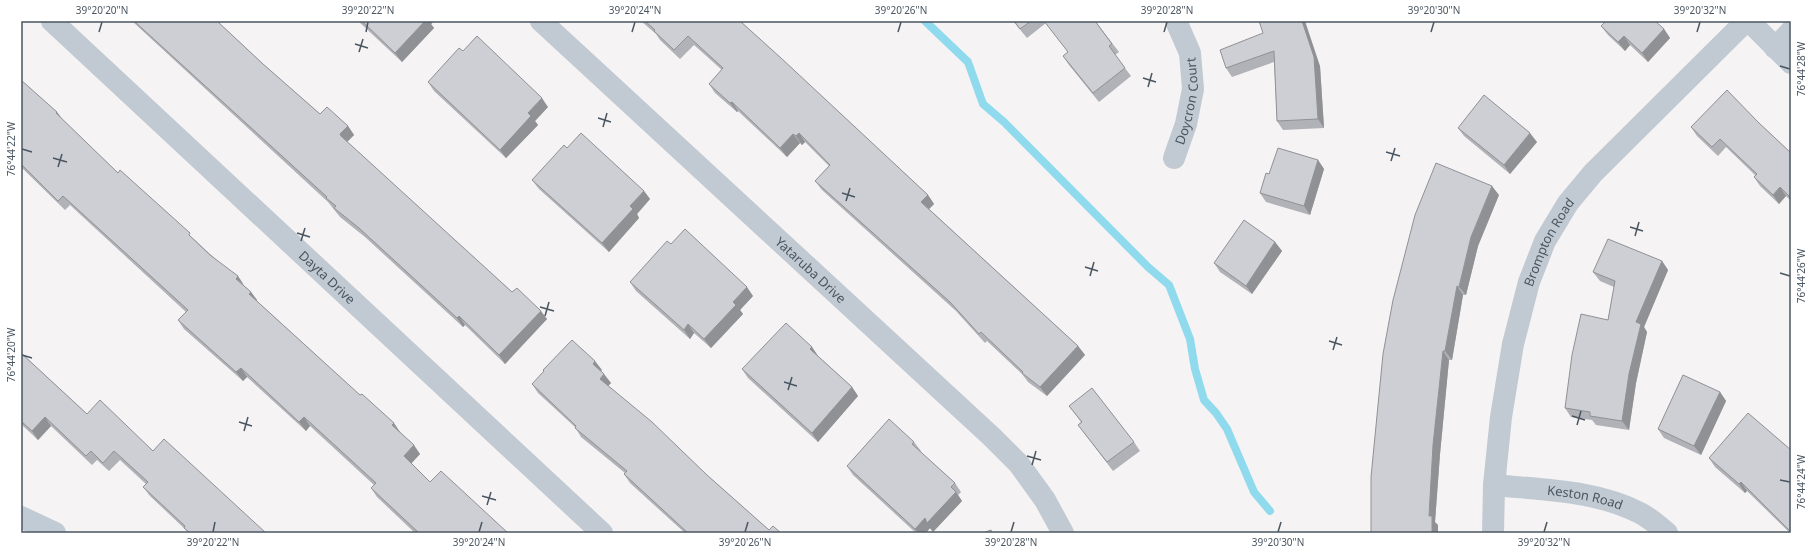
<svg xmlns="http://www.w3.org/2000/svg" width="1812" height="554" font-family="'Noto Sans',sans-serif">
<style>
.lines{fill:none;stroke-linecap:round;stroke-linejoin:round}
.stream{stroke:#90daee;stroke-width:8}
.street{stroke:#c1cad2;stroke-width:22}
.secondary{stroke:#c1cbd6;stroke-width:22}
.wall{fill:#b0b2b7}
.shaded-wall{fill:#909195}
.building{fill:#cdcfd5;stroke:#909195}
.ticks{fill:none;stroke:#4a5661;stroke-width:1.5}
.labels{text-anchor:middle;dominant-baseline:central;stroke-width:3;stroke-linejoin:round;paint-order:stroke}
.street-label{font-size:13px;fill:#4a5661;stroke:#fff}
.neatline{fill:none;stroke:#4a5661;stroke-width:1.5}
.ticks-label{font-size:10px;text-anchor:middle;fill:#4a5661}
</style>
<rect width="100%" height="100%" fill="#f5f3f3"/>
<g class="lines">
<polyline class="stream" points="925,21 968,62 983,104 1004,122 1148,267 1169,285 1190,339 1195,369 1204,400 1216,413 1227,429 1254,492 1270,511"/>
<g class="street">
<path id="s1" d="M 52,21 L 602,533"/>
<path id="s2" d="M 541,21 L 992,437 L 1019,464 L 1045,500 L 1063,533"/>
<polyline points="1749,21 1791,63"/>
<polyline points="1775,48 1791,31"/>
<path id="s3" d="M 1174,158 L 1186,124 L 1193,89 L 1190,53 L 1176,21"/>
<path id="s4" d="M 1494,485 C 1543,490 1595,490 1640,513 C 1650,518 1659,526 1667,533"/>
<path id="s5" d="M 1493,533 L 1494,485 L 1501,417 L 1513,344 L 1529,282 L 1545,241 L 1568,203 L 1593,173 L 1746,21"/>
</g>
<polyline class="secondary" points="21,517 55,533"/>
</g>
<g class="wall">
<polygon points="132,21 217,21 263,64 320,114 348,126 354,135 347,142 512,292 547,319 505,364 465,325 463,327 365,237 340,217 328,202"/>
<polygon points="358,21 434,21 431,24 434,28 402,62"/>
<polygon points="641,21 740,21 928,195 934,204 929,209 1078,346 1085,355 1047,396 1028,382 1022,374 987,341 985,343 956,311 822,190 815,181 829,166 805,142 802,145 800,143 787,157 738,111 737,112 715,93 709,84 722,70 694,45 680,59 660,40 656,34"/>
<polygon points="1013,21 1096,21 1096,22 1119,52 1115,55 1131,76 1099,102 1069,65 1063,56 1068,52 1046,23 1027,38"/>
<polygon points="1601,26 1664,29 1670,38 1648,62 1630,45 1625,51 1608,35"/>
<polygon points="1263,33 1320,66 1324,128 1283,130 1277,121 1274,62 1232,77 1226,68"/>
<polygon points="21,80 118,173 195,240 251,292 257,300 257,301 400,432 420,454 411,463 430,482 508,533 415,533 377,497 371,488 374,485 310,426 306,431 247,377 243,381 184,329 178,320 186,312 70,205 65,210 21,167"/>
<polygon points="428,82 548,107 535,121 538,125 506,158 434,91"/>
<polygon points="1758,122 1791,153 1791,201 1786,196 1779,204 1760,186 1754,177 1755,175 1726,147 1718,156 1697,136 1691,127"/>
<polygon points="1458,128 1537,142 1510,174 1464,136"/>
<polygon points="567,148 644,191 650,199 637,214 639,218 609,252 539,189 532,180"/>
<polygon points="1318,160 1324,169 1310,215 1266,202 1260,193 1269,174"/>
<polygon points="1499,195 1478,246 1466,295 1463,295 1452,360 1449,360 1440,454 1435,522 1438,525 1438,533 1383,354"/>
<polygon points="1275,242 1282,251 1252,294 1220,272 1214,263"/>
<polygon points="671,244 753,296 740,310 743,314 711,348 694,333 690,339 636,291 630,282"/>
<polygon points="1662,261 1668,270 1644,327 1647,332 1636,383 1629,430 1596,425 1592,420 1571,417 1565,408 1608,320 1614,287 1600,281 1593,272"/>
<polygon points="812,347 818,356 852,387 858,396 818,442 748,378 742,369"/>
<polygon points="21,353 87,414 153,451 266,533 188,533 186,530 150,496 143,487 146,484 120,460 109,471 97,460 92,465 51,426 38,440 21,424"/>
<polygon points="602,370 601,371 611,383 608,386 707,475 769,530 781,533 685,533 630,483 624,474 625,473 581,437 575,427 538,393 532,384"/>
<polygon points="1720,392 1726,401 1701,455 1664,438 1658,429"/>
<polygon points="1069,406 1134,442 1140,451 1113,471 1078,425 1081,422"/>
<polygon points="914,442 921,451 920,452 955,483 961,492 958,495 962,501 933,532 930,528 926,533 916,533 853,475 847,466"/>
<polygon points="1791,450 1791,533 1790,533 1747,491 1745,493 1715,467 1709,458"/>
</g>
<g class="shaded-wall">
<polygon points="425,21 434,21 431,24 434,28 402,62 395,53"/>
<polygon points="1302,21 1305,21 1320,66 1324,128 1318,119"/>
<polygon points="1664,29 1670,38 1648,62 1642,53"/>
<polygon points="1624,36 1630,45 1625,51 1618,42"/>
<polygon points="542,98 548,107 535,121 538,125 506,158 500,150 528,113"/>
<polygon points="732,102 738,111 737,112 730,103"/>
<polygon points="57,112 63,120 56,113"/>
<polygon points="348,126 354,135 346,143 340,134"/>
<polygon points="799,133 805,142 802,145 796,136"/>
<polygon points="1530,133 1537,142 1510,174 1504,165"/>
<polygon points="793,134 800,143 787,157 780,148"/>
<polygon points="1318,160 1324,169 1310,215 1304,206"/>
<polygon points="1492,186 1499,195 1478,246 1466,295 1459,287 1471,237"/>
<polygon points="1780,187 1786,196 1779,204 1773,195"/>
<polygon points="644,191 650,199 637,214 639,218 609,252 602,243 630,206"/>
<polygon points="928,195 934,204 927,211 921,202"/>
<polygon points="1275,242 1282,251 1252,294 1246,286"/>
<polygon points="1662,261 1668,270 1644,327 1647,332 1636,383 1629,430 1622,421 1636,322"/>
<polygon points="238,276 244,285 236,279"/>
<polygon points="1457,286 1463,295 1452,360 1445,351"/>
<polygon points="747,287 753,296 740,310 743,314 711,348 704,339 733,302"/>
<polygon points="251,292 257,300 255,303 249,294"/>
<polygon points="541,311 547,319 505,364 499,355"/>
<polygon points="459,316 465,325 463,327 457,318"/>
<polygon points="688,324 694,333 690,339 684,330"/>
<polygon points="1078,346 1085,355 1047,396 1040,387"/>
<polygon points="812,347 818,356 816,358 810,349"/>
<polygon points="1443,351 1449,360 1440,454 1435,522 1438,525 1438,533 1432,533 1429,516 1433,445"/>
<polygon points="595,361 602,370 599,373 593,364"/>
<polygon points="241,368 247,377 243,381 236,372"/>
<polygon points="604,374 611,383 606,388 600,379"/>
<polygon points="852,387 858,396 818,442 812,433"/>
<polygon points="1720,392 1726,401 1701,455 1694,446"/>
<polygon points="45,417 51,426 38,440 32,431"/>
<polygon points="304,417 310,426 306,431 299,422"/>
<polygon points="394,423 400,432 398,434 392,425"/>
<polygon points="414,445 420,454 410,465 404,456"/>
<polygon points="1741,482 1747,491 1745,493 1739,484"/>
<polygon points="956,492 962,501 933,532 930,528 926,533 918,533 915,529 925,518"/>
</g>
<g class="building">
<polygon points="134,21 217,21 263,64 320,114 327,107 348,126 340,134 341,136 512,292 517,288 541,311 499,355 459,316 457,318 359,228 334,208 336,206 326,198 327,197"/>
<polygon points="362,21 425,21 395,53"/>
<polygon points="645,21 740,21 781,58 928,195 921,202 1078,346 1040,387 1022,373 1023,372 981,332 979,334 950,302 815,181 830,165 799,133 796,136 793,134 780,148 732,102 730,103 709,84 723,68 688,36 674,50 654,31 655,30"/>
<polygon points="1014,21 1031,21 1020,29"/>
<polygon points="1044,21 1095,21 1112,44 1109,46 1125,68 1093,93 1063,56 1068,52"/>
<polygon points="1259,21 1302,21 1314,57 1318,119 1277,121 1274,51 1226,68 1220,50 1263,33"/>
<polygon points="1606,21 1655,21 1664,29 1642,53 1624,36 1618,42 1601,26"/>
<polygon points="477,36 542,98 528,113 531,116 500,150 428,82 459,48 463,51"/>
<polygon points="21,80 57,112 56,113 118,173 120,170 190,233 189,235 210,255 238,276 236,279 251,292 249,294 360,395 362,394 394,423 392,425 414,445 404,456 430,482 441,471 508,533 419,533 371,488 376,483 304,417 299,422 241,368 236,372 178,320 188,310 63,196 58,201 21,164"/>
<polygon points="1727,90 1758,122 1791,153 1791,198 1780,187 1773,195 1754,177 1757,174 1720,139 1712,147 1691,127"/>
<polygon points="1484,95 1530,133 1504,165 1458,128"/>
<polygon points="581,133 644,191 630,206 633,209 602,243 532,180 564,145 567,148"/>
<polygon points="1278,148 1318,160 1304,206 1260,193 1266,173 1269,174"/>
<polygon points="1436,163 1492,186 1471,237 1459,287 1457,286 1445,351 1443,351 1433,445 1429,516 1432,516 1432,533 1371,533 1371,477 1383,354 1393,300 1415,215"/>
<polygon points="1244,220 1275,242 1246,286 1214,263"/>
<polygon points="685,229 747,287 733,302 736,305 704,339 688,324 684,330 630,282 667,241 671,244"/>
<polygon points="1608,239 1662,261 1636,322 1641,324 1629,374 1622,421 1590,416 1590,412 1565,408 1572,355 1581,314 1608,320 1615,281 1593,272"/>
<polygon points="786,323 812,347 810,349 852,387 812,433 742,369"/>
<polygon points="572,340 595,361 593,364 604,374 600,379 652,422 707,475 769,530 773,526 781,533 688,533 624,474 627,471 575,428 576,426 532,384 544,371 543,370"/>
<polygon points="21,353 87,414 100,400 153,451 164,439 266,533 190,533 184,528 185,526 143,487 148,482 114,451 103,463 91,451 86,456 45,417 32,431 21,421"/>
<polygon points="1683,375 1720,392 1694,446 1658,429"/>
<polygon points="1092,388 1134,442 1107,462 1078,425 1082,422 1069,406"/>
<polygon points="1748,413 1791,450 1791,532 1741,482 1739,484 1709,458"/>
<polygon points="889,419 914,442 912,444 955,483 951,487 956,492 927,523 925,518 915,529 847,466"/>
<polygon points="991,530 992,533 983,533"/>
</g>
<path class="ticks" d="M 99,32 L 102,22M 366,32 L 368,22M 632,32 L 635,22M 898,32 L 901,22M 1164,32 L 1167,22M 1431,32 L 1434,22M 1697,32 L 1700,22M 355,44 L 368,48M 359,52 L 363,39M 1780,66 L 1790,69M 1143,78 L 1156,82M 1148,87 L 1152,73M 598,118 L 611,122M 603,127 L 607,113M 22,149 L 32,152M 1386,152 L 1400,156M 53,158 L 67,162M 1391,161 L 1395,148M 58,167 L 62,154M 842,193 L 855,197M 846,201 L 850,188M 1630,227 L 1643,231M 297,233 L 310,237M 1635,236 L 1639,222M 301,241 L 305,228M 1085,267 L 1098,271M 1780,273 L 1790,276M 1090,276 L 1094,262M 540,307 L 554,311M 545,316 L 549,302M 1329,341 L 1342,345M 1333,350 L 1337,337M 22,355 L 32,358M 784,382 L 797,386M 788,390 L 792,377M 1572,416 L 1585,420M 239,422 L 252,426M 1577,425 L 1581,411M 244,431 L 248,417M 1027,456 L 1041,460M 1032,465 L 1036,451M 1780,480 L 1790,482M 482,496 L 496,500M 487,505 L 491,492M 213,532 L 215,522M 479,532 L 482,522M 745,532 L 748,522M 1011,532 L 1014,522M 1278,532 L 1281,522M 1544,532 L 1547,522"/>
<g class="labels">
<g class="street-label">
<text stroke="none"><textPath href="#s3" startOffset="59">Doycron Court</textPath></text>
<text stroke="none"><textPath href="#s5" startOffset="299">Brompton Road</textPath></text>
<text stroke="none"><textPath href="#s2" startOffset="367">Yataruba Drive</textPath></text>
<text stroke="none"><textPath href="#s1" startOffset="376">Dayta Drive</textPath></text>
<text stroke="none"><textPath href="#s4" startOffset="92">Keston Road</textPath></text>
</g>
</g>
<rect width="1812" height="554" fill="none" stroke="#ffffff" stroke-width="44"/>
<rect x="22" y="22" width="1768" height="510" class="neatline"/>
<g class="ticks-label">
<text x="102" y="14">39°20'20"N</text>
<text x="368" y="14">39°20'22"N</text>
<text x="635" y="14">39°20'24"N</text>
<text x="901" y="14">39°20'26"N</text>
<text x="1167" y="14">39°20'28"N</text>
<text x="1434" y="14">39°20'30"N</text>
<text x="1700" y="14">39°20'32"N</text>
<text transform="translate(1801 69) rotate(-90)" y="4">76°44'28"W</text>
<text transform="translate(11 149) rotate(-90)" y="4">76°44'22"W</text>
<text transform="translate(1801 276) rotate(-90)" y="4">76°44'26"W</text>
<text transform="translate(11 355) rotate(-90)" y="4">76°44'20"W</text>
<text transform="translate(1801 482) rotate(-90)" y="4">76°44'24"W</text>
<text x="213" y="546">39°20'22"N</text>
<text x="479" y="546">39°20'24"N</text>
<text x="745" y="546">39°20'26"N</text>
<text x="1011" y="546">39°20'28"N</text>
<text x="1278" y="546">39°20'30"N</text>
<text x="1544" y="546">39°20'32"N</text>
</g>
</svg>
